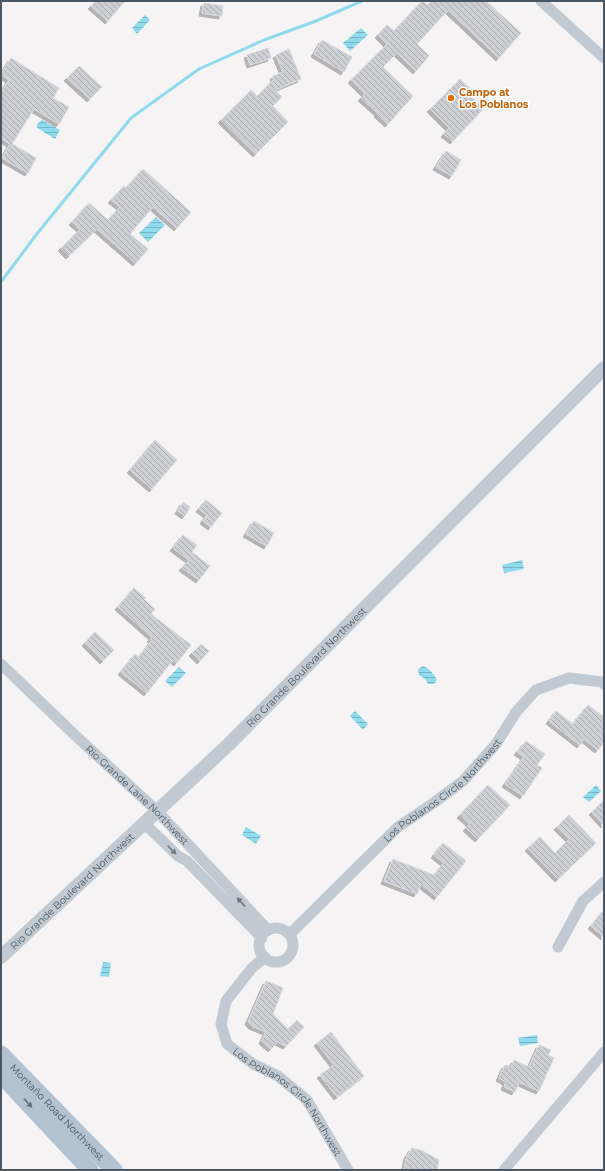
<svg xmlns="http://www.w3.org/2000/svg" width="605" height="1171" font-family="Montserrat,sans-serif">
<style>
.water{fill:url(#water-rules)}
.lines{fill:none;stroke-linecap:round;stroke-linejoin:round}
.stream{stroke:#90daee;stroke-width:3}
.building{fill:url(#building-back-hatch);stroke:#d7d9de;filter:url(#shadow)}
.minor{stroke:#c1cad2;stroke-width:11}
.tertiary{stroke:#c1cad2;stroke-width:14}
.primary{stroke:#b3c2d1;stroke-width:17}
.oneway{fill:#6e7983}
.oneway2{fill:#64717d}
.food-dot{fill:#e8710a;stroke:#fff;stroke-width:1.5}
.labels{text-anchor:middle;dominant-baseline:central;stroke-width:3;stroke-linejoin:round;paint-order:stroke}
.food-label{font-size:10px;font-weight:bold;fill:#c56008;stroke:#fff;text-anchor:start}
.street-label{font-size:10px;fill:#4a5661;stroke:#fff}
</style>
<defs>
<pattern id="water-rules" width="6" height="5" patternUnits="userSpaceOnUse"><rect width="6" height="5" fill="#90daee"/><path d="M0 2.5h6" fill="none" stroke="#78b4c4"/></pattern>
<pattern id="building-back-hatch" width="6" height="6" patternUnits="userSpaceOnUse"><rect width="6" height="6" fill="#cdcfd5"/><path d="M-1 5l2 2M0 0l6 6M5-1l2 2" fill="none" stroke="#a8abb0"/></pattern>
<filter id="shadow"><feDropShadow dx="-3" dy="3" stdDeviation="0" flood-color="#0004"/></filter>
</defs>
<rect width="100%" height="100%" fill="#f5f3f3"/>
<g class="water">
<polygon points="145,15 150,20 137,34 132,28"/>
<polygon points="361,28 368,35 350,51 343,43"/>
<polygon points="42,120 60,130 55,139 37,128 37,124"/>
<polygon points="156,217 165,225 148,242 139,233"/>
<polygon points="522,560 524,569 504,573 502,565"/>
<path d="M 423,666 C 428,667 435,675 437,680 L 434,684 L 428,684 L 425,679 L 419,675 L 418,669 Z"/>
<polygon points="179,667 186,673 172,687 165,681"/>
<polygon points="355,711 368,724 363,730 350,716"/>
<polygon points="596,785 601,791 589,802 583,797"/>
<polygon points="246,827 261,836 256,844 242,835"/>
<polygon points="103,962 111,963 109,977 100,976"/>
<polygon points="537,1035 538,1043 520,1046 518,1038"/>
</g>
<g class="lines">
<polyline class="stream" points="1,282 36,235 131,118 199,69 264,40 316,21 362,1"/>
</g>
<g class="building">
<polygon points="96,1 125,1 108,21 91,6"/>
<polygon points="422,1 427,5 432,1 486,1 521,33 499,58 448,10 417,44 429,56 416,71 397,53 383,67 413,96 388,124 377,114 378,113 361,98 365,94 351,80 387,44 378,35 387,25 394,31"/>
<polygon points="204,3 223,6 222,16 202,13"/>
<polygon points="322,40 352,57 344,72 314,54"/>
<polygon points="268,48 271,58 250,65 247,55"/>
<polygon points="289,49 301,79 275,90 282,97 273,106 288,122 256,154 221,120 251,90 257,96 274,79 273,76 283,72 276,55"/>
<polygon points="11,58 59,88 53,98 69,107 59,124 34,109 12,144 36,158 28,173 2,158 10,144 1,138 1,93 9,80 1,74"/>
<polygon points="79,66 102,87 90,99 67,78"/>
<polygon points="460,79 472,90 469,94 484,108 453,141 444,134 449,128 430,109"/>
<polygon points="446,151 461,160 452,176 436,167"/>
<polygon points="143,169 191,212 177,228 153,207 130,234 148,249 136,263 97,229 69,256 61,248 80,229 72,222 89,203 108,220 120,207 111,200 124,186 126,188"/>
<polygon points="155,440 177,460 152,489 130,470"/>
<polygon points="206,500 222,513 211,527 203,521 207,515 199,509"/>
<polygon points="183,502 190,507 185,516 178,511"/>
<polygon points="254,521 274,533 267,546 246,534"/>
<polygon points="183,535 197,545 192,552 210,566 199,580 182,568 189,560 173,548"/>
<polygon points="134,588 146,598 144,599 155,609 151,614 191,645 177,663 173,660 147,693 121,672 135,654 139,657 152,640 150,639 152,637 118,607"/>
<polygon points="95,632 114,650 103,661 85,643"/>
<polygon points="201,644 209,651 200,661 192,653"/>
<polygon points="588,705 604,717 604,742 598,750 584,739 580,745 549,721 556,711 573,724"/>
<polygon points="526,741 545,754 537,765 542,768 523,796 505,784 524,757 517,752"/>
<polygon points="488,785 510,805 478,839 466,828 470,824 460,815"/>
<polygon points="604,800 604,825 592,812"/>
<polygon points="569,815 596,843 558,879 528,848 540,837 555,853 569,839 557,827"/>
<polygon points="443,843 466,861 437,897 421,884 417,894 384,881 393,859 434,875 444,863 434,855"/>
<polygon points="604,910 604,937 591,926"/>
<polygon points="266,981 283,988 273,1014 288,1029 297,1020 304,1027 286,1046 278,1042 271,1049 262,1041 266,1032 252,1026 248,1022"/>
<polygon points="331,1032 364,1076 337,1097 320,1075 334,1065 317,1043"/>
<polygon points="539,1045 551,1050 548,1055 554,1058 539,1091 519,1082 515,1092 504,1087 506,1082 499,1078 505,1065 511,1067 514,1060 529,1067"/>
<polygon points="412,1148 423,1151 439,1160 437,1170 404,1170 407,1156"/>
</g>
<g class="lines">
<g class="minor">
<polyline points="541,1 604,58"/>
<path id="s1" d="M 1,664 L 78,738 L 157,811 L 268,930"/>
<polyline points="144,823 178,856 187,861 262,938"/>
<circle cx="276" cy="945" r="17"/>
<path id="s2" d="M 290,934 L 398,827 L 432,804 L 463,781 L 496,744 L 516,712 L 536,690 L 569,678 L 602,682 L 604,684"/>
<polyline points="558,947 583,901 604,882"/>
<path id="s3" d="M 265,957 L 252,968 L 226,1001 L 221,1024 L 227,1044 L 253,1064 L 278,1076 L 307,1100 L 348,1170"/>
<polyline points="504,1170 604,1052"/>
</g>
<path class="tertiary" id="s4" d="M 1,957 L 228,745 L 604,368"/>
<g class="primary">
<path id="s5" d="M 1,1054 L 114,1170"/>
<polyline points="1,1075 90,1170"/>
</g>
</g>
<defs><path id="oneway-solid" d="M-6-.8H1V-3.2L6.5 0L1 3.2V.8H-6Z"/></defs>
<g class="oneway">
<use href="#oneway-solid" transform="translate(172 850) rotate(45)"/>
<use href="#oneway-solid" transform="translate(241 902) rotate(-133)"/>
</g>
<use class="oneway2" href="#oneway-solid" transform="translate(28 1103) rotate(47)"/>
<circle class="food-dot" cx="451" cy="98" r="4"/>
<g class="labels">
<g class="food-label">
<text x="459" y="92">Campo at<tspan x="459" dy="12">Los Poblanos</tspan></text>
</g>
<g class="street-label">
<text stroke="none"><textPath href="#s4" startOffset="421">Rio Grande Boulevard Northwest</textPath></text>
<text stroke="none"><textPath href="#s2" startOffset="210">Los Poblanos Circle Northwest</textPath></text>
<text stroke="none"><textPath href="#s1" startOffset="189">Rio Grande Lane Northwest</textPath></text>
<text stroke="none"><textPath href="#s4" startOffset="97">Rio Grande Boulevard Northwest</textPath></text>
<text stroke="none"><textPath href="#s3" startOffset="189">Los Poblanos Circle Northwest</textPath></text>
<text stroke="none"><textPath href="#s5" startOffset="81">Montaño Road Northwest</textPath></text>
</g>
</g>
<rect width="605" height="1171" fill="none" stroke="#4a5661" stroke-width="4"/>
</svg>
